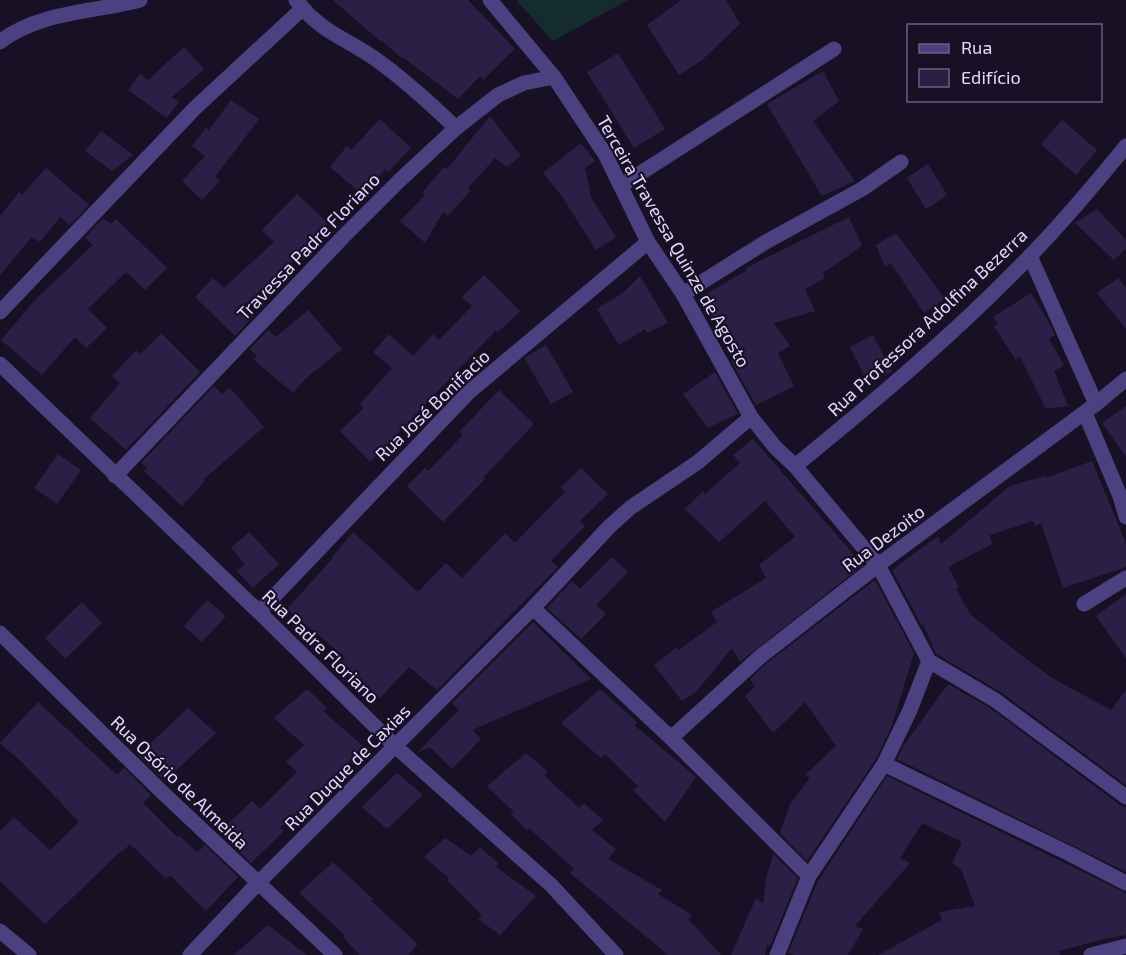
<svg xmlns="http://www.w3.org/2000/svg" width="1126" height="955" font-family="'Exo 2',sans-serif">
<style>
.green{fill:#152c2f}
.building{fill:#2c1f45}
.lines{fill:none;stroke-linecap:round;stroke-linejoin:round}
.minor{stroke:#4c4180;stroke-width:15}
.labels{text-anchor:middle;dominant-baseline:central;stroke-width:4.5;stroke-linejoin:round;paint-order:stroke}
.street-label{font-size:18px;fill:#e2d9fc;stroke:#181126}
</style>
<rect width="100%" height="100%" fill="#181126"/>
<polygon class="green" points="516,0 628,0 553,41"/>
<g class="building">
<polygon points="333,0 468,0 515,49 483,80 480,76 458,99 404,58 403,59 381,40 380,41"/>
<polygon points="681,0 726,0 740,24 702,60 679,75 647,25"/>
<polygon points="184,47 204,69 172,97 179,102 167,118 128,90 140,74 148,80"/>
<polygon points="618,53 665,129 634,148 587,72"/>
<polygon points="823,71 839,101 813,121 855,181 822,196 767,104"/>
<polygon points="231,100 259,119 215,177 220,181 202,200 182,181 205,156 192,146 206,128 209,130"/>
<polygon points="490,116 521,156 507,167 495,158 468,188 471,190 448,216 443,212 425,243 400,221 425,195 422,193 444,167 447,169"/>
<polygon points="380,119 411,148 388,172 385,169 363,195 330,167 347,146 351,150"/>
<polygon points="1062,120 1097,150 1076,175 1041,144"/>
<polygon points="101,131 133,155 112,171 85,151"/>
<polygon points="581,143 595,161 585,168 591,197 616,237 596,250 561,195 543,173"/>
<polygon points="928,164 947,195 926,209 907,178"/>
<polygon points="46,168 89,205 70,225 60,217 40,242 32,237 0,275 0,216 19,192 22,195"/>
<polygon points="297,194 328,223 291,262 243,306 254,316 235,336 195,297 213,278 224,288 274,242 262,230"/>
<polygon points="1097,209 1126,240 1126,249 1114,260 1075,223"/>
<polygon points="849,217 862,246 823,273 825,278 805,289 815,311 774,323 790,346 778,353 794,386 756,405 731,361 736,358 724,340 727,337 698,299 747,270 746,268"/>
<polygon points="103,218 111,224 116,219 167,268 145,290 126,272 88,309 107,328 86,348 75,337 42,375 1,340 37,298 93,245 85,238"/>
<polygon points="896,233 945,299 924,313 891,263 885,267 876,245"/>
<polygon points="484,275 520,311 498,332 496,330 370,462 340,431 364,408 360,404 392,368 373,352 389,334 413,356 433,334 439,340 472,306 462,297"/>
<polygon points="640,276 668,323 647,333 645,329 619,345 597,309 624,292"/>
<polygon points="1118,278 1126,288 1126,329 1097,293"/>
<polygon points="1031,293 1046,317 1055,335 1049,339 1064,365 1054,371 1068,406 1046,409 1020,357 1016,360 994,326 998,324 993,317"/>
<polygon points="308,310 342,349 304,380 293,393 254,360 257,356 250,349 268,330 276,337"/>
<polygon points="161,333 200,372 126,450 90,418 120,383 112,376 136,350 141,354"/>
<polygon points="873,335 892,372 866,379 850,347"/>
<polygon points="546,345 573,392 551,404 524,358"/>
<polygon points="715,372 738,414 708,428 683,394"/>
<polygon points="214,386 222,394 230,388 264,427 203,480 205,481 182,506 144,471 147,468 141,463"/>
<polygon points="499,390 534,424 483,478 485,479 443,522 407,486 425,468 428,471 463,435 459,432"/>
<polygon points="1126,406 1126,457 1102,423"/>
<polygon points="753,439 863,565 740,662 732,648 696,692 682,701 654,665 677,647 679,650 717,622 711,612 766,578 759,565 795,537 765,501 719,542 685,509 703,491 705,494 740,463 733,455"/>
<polygon points="58,454 81,470 57,504 34,488"/>
<polygon points="1092,461 1126,543 1126,567 1063,588 1041,523 1035,526 1033,521 990,535 992,544 948,567 959,587 956,589 970,614 1017,652 1052,678 1111,710 1126,690 1126,785 1001,692 936,654 923,624 922,626 892,570 938,536 941,544 1010,486 1045,476 1046,478"/>
<polygon points="581,468 608,494 580,521 585,526 551,561 558,567 437,690 409,667 380,698 357,676 354,679 339,664 345,657 287,609 333,558 332,557 353,532 418,592 446,563 462,578 505,533 515,543 565,492 561,487"/>
<polygon points="249,532 279,564 253,588 237,571 245,564 231,548"/>
<polygon points="612,557 628,572 596,605 606,614 581,639 547,608 572,581 580,589"/>
<polygon points="875,580 914,653 892,725 876,759 807,861 780,833 790,804 810,778 805,775 836,746 805,702 773,733 745,696 755,687 750,679 767,663"/>
<polygon points="1126,594 1126,658 1096,616"/>
<polygon points="207,600 226,616 202,642 184,626"/>
<polygon points="82,602 102,623 65,659 45,638"/>
<polygon points="533,622 591,679 472,730 481,739 452,769 430,747 417,753 459,710 452,703"/>
<polygon points="948,684 990,708 1120,805 1126,807 1126,872 897,759 904,745"/>
<polygon points="307,689 327,708 323,711 364,747 280,828 284,831 251,863 219,832 252,801 260,809 297,772 286,762 304,745 274,718"/>
<polygon points="600,689 637,722 634,725 696,777 665,822 633,790 638,786 605,754 601,758 561,723"/>
<polygon points="38,702 117,775 124,768 151,795 143,803 177,837 179,835 197,853 205,845 238,877 206,911 170,875 166,879 130,844 122,852 121,851 45,924 0,881 0,831 14,817 50,850 79,822 23,763 0,743"/>
<polygon points="188,708 216,733 165,781 138,755"/>
<polygon points="526,753 548,772 544,775 579,808 584,803 603,820 592,830 616,849 608,859 662,890 658,894 692,915 688,919 721,955 668,955 570,873 574,869 529,828 527,831 511,814 514,812 487,786"/>
<polygon points="397,773 423,795 387,829 362,807"/>
<polygon points="887,776 1126,893 1126,935 1105,939 1059,951 1060,955 878,955 942,920 939,912 975,906 961,869 952,863 962,842 922,823 900,858 910,863 855,926 863,929 848,955 795,955 788,953 818,881"/>
<polygon points="445,838 471,856 480,847 499,864 496,867 536,896 500,935 478,919 482,915 447,880 449,878 424,857"/>
<polygon points="773,854 798,878 770,946 767,945 765,955 731,955 756,898 763,903 767,875"/>
<polygon points="333,862 373,899 371,901 418,944 408,955 360,955 343,937 345,935 299,893"/>
<polygon points="268,925 307,955 234,955"/>
</g>
<g class="lines">
<g class="minor">
<path d="M 296,0 C 319,31 345,38 374,58 C 404,79 430,103 456,128"/>
<polyline points="490,0 554,77 605,154 648,242 683,294 751,417 775,447 795,466 878,565 929,661 995,700 1126,797"/>
<path d="M 0,42 C 37,12 96,12 140,0"/>
<polyline points="622,185 834,49"/>
<polyline points="1030,256 1096,404"/>
<polyline points="683,294 764,243 862,189 901,162"/>
<polyline points="0,312 195,108 302,9"/>
<polyline points="0,364 259,612 395,746 551,885 616,955"/>
<polyline points="1085,413 1120,496 1126,517"/>
<path d="M 795,466 C 876,400 957,332 1030,256 C 1064,221 1095,184 1126,146"/>
<polyline points="115,476 343,237 401,179 456,128 498,95 524,83 554,77"/>
<polyline points="1084,604 1126,578"/>
<polyline points="533,608 671,738 809,876"/>
<polyline points="259,612 469,392 648,242"/>
<polyline points="0,633 162,792 335,955"/>
<polyline points="671,738 761,656 878,565 1096,404 1126,379"/>
<polyline points="884,764 1070,854 1126,883"/>
<polyline points="0,931 29,955"/>
<polyline points="190,955 258,883 533,608 609,527 630,508 698,462 751,417"/>
<polyline points="777,955 809,876 884,764 910,710 929,661"/>
<polyline points="1091,955 1126,946"/>
</g>
</g>
<g class="labels">
<g class="street-label">
<text transform="translate(674 241) rotate(60)">Terceira Travessa Quinze de Agosto</text>
<text transform="translate(308 246) rotate(-46)">Travessa Padre Floriano</text>
<text transform="translate(927 322) rotate(-43)">Rua Professora Adolfina Bezerra</text>
<text transform="translate(432 405) rotate(-44)">Rua José Bonifacio</text>
<text transform="translate(883 538) rotate(-37)">Rua Dezoito</text>
<text transform="translate(321 646) rotate(44)">Rua Padre Floriano</text>
<text transform="translate(347 767) rotate(-45)">Rua Duque de Caxias</text>
<text transform="translate(180 782) rotate(44)">Rua Osório de Almeida</text>
</g>
</g>
<rect x="907" y="24" width="195" height="78" fill="#181126" stroke="#69617c" stroke-width="1.5"/>
<rect x="919" y="44" width="30" height="9" fill="#4c4180" stroke="#69617c" stroke-width="1.5"/>
<text x="961" y="54" font-size="18" fill="#e2d9fc">Rua</text>
<rect x="919" y="69" width="30" height="18" fill="#2c1f45" stroke="#69617c" stroke-width="1.5"/>
<text x="961" y="84" font-size="18" fill="#e2d9fc">Edifício</text>
</svg>
